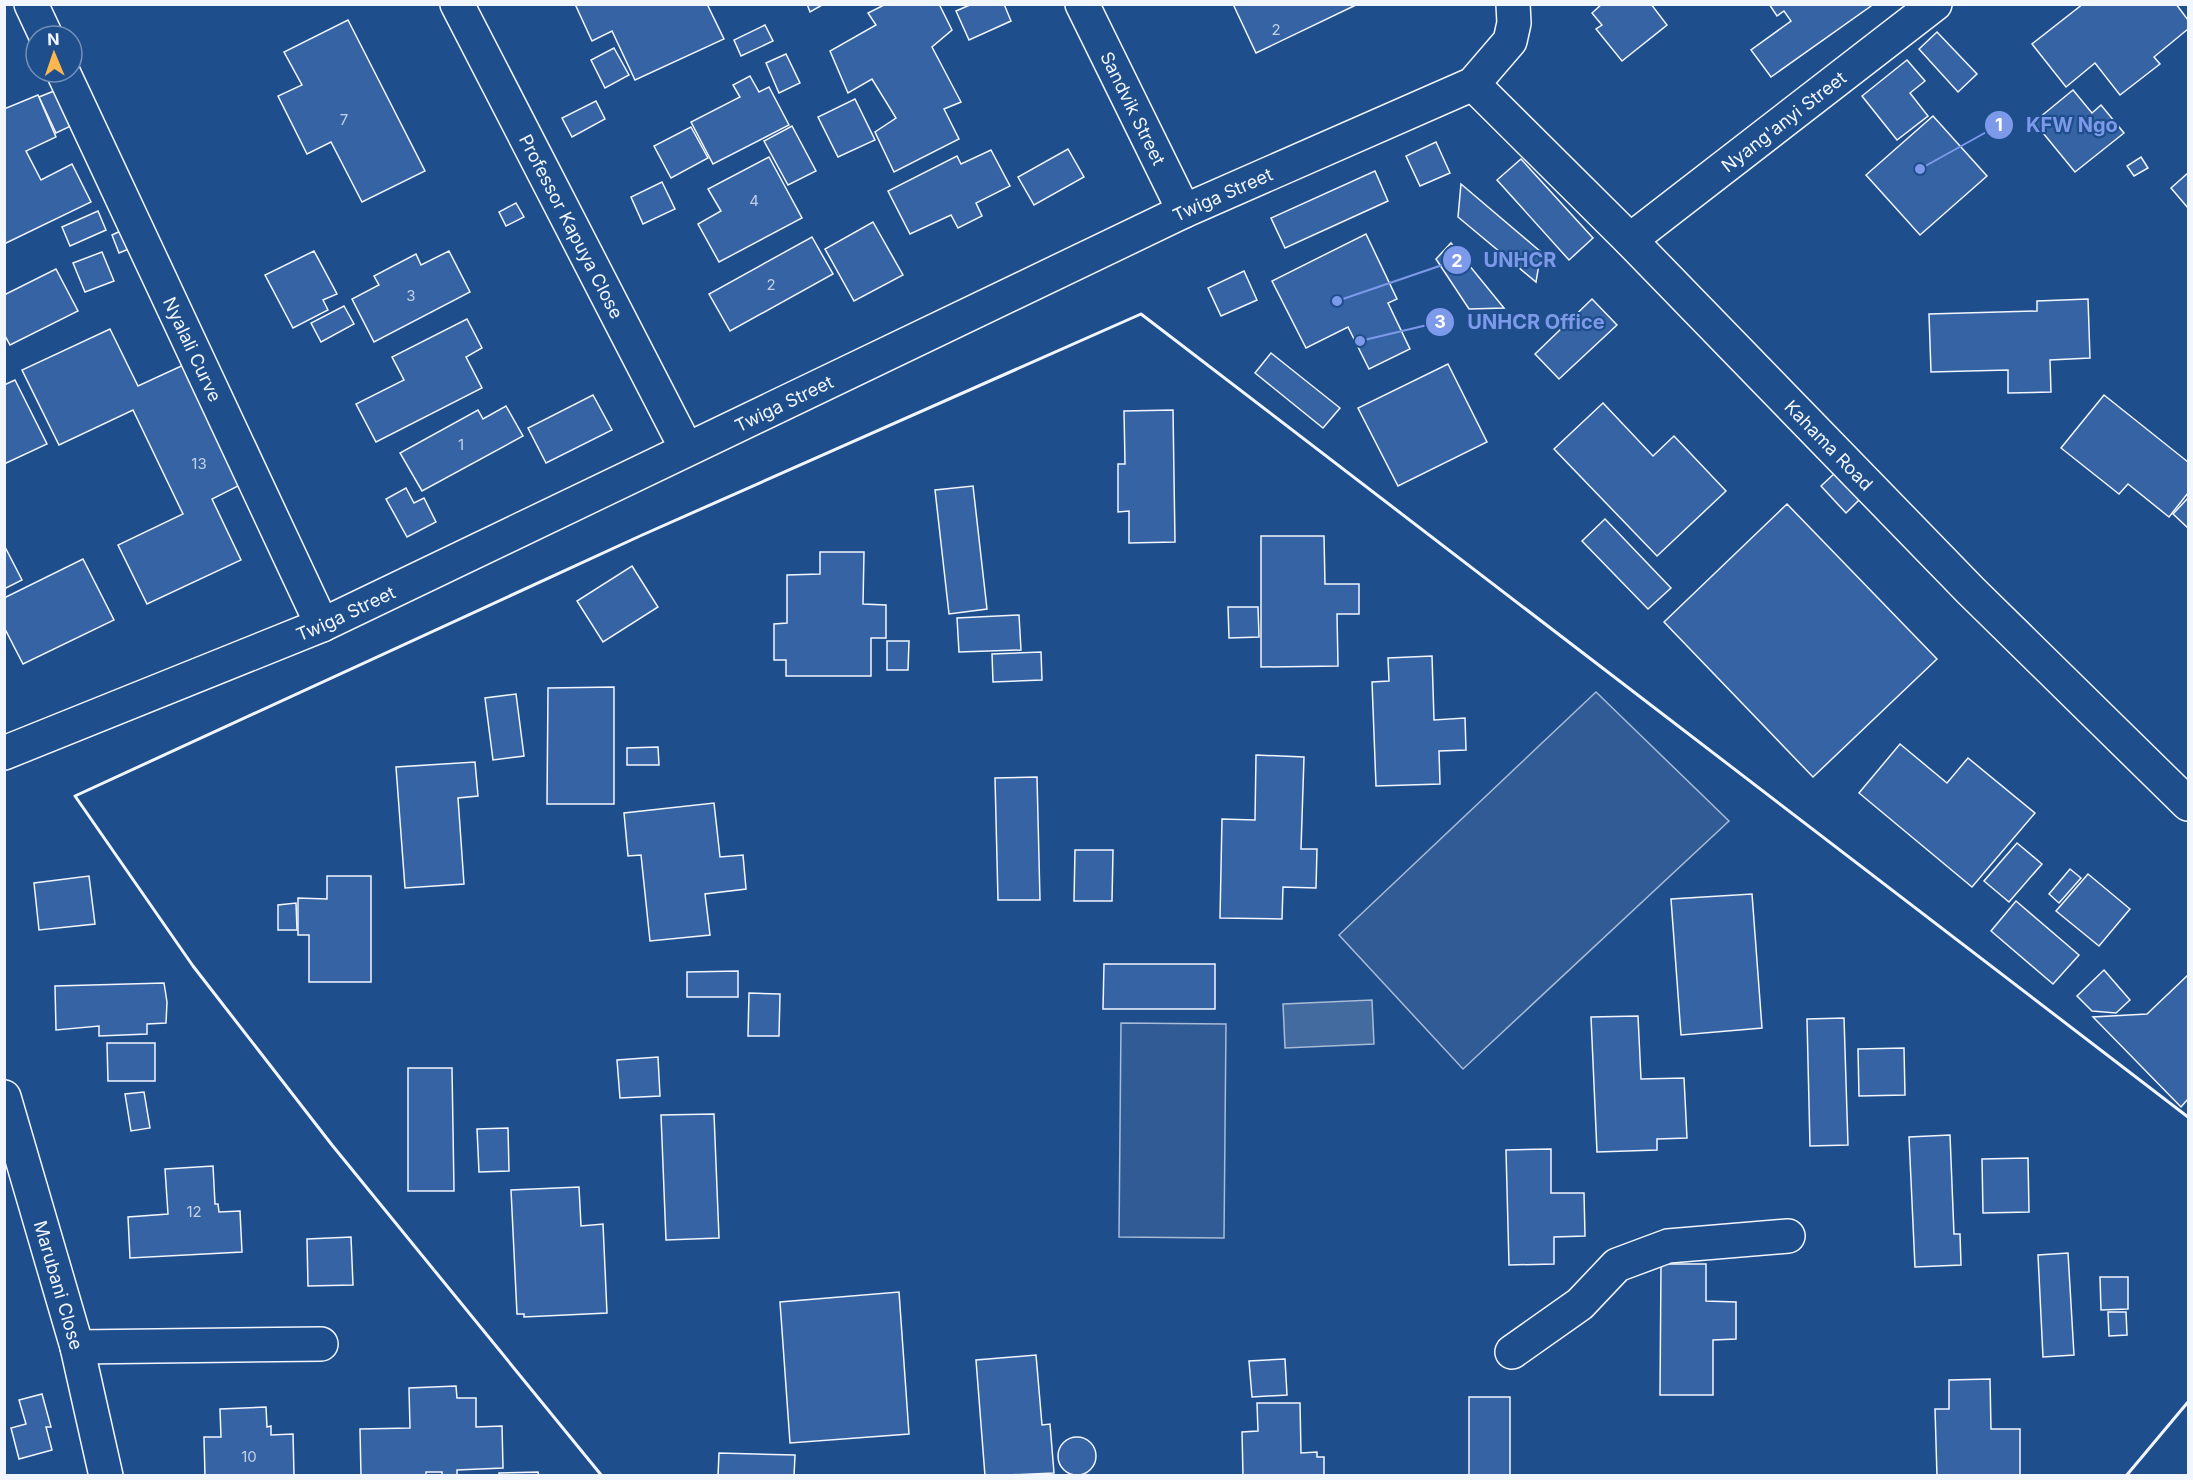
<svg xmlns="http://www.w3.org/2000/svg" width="2193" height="1480" font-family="Inter,sans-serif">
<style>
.green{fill:#305b95;stroke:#a8bbd7;stroke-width:1.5}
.water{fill:#446ba0;stroke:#a8bbd7;stroke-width:1.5}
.building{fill:#3563a3;stroke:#f2f6ff;stroke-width:1.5}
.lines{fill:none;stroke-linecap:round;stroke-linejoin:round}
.minor-casing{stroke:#f2f6ff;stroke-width:36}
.minor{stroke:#1f4e8c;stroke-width:33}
.wall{stroke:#f2f6ff;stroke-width:3}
.labels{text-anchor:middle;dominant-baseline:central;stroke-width:4.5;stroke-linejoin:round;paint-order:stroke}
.number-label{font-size:15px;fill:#c3d1e8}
.street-label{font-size:18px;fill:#f2f6ff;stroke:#1f4e8c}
.leader{fill:none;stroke:#7d9aea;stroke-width:2}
.callout-dot{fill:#7d9aea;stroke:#1f4e8c;stroke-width:2}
.mark-label{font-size:18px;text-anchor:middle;font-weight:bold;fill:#fff}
.callout-label{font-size:20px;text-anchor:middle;font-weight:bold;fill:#7d9aea;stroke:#1f4e8c;stroke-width:4.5;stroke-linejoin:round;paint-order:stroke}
</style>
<rect width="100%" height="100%" fill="#1f4e8c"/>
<g class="green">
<polygon points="1596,692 1729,821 1463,1069 1339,935"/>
<polygon points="1121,1023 1226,1024 1224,1238 1119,1237"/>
</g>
<polygon class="water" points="1372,1000 1374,1044 1285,1048 1283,1004"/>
<g class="building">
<polygon points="575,4 707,4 724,39 635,80 612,31 592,41"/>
<polygon points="807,4 824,4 810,12"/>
<polygon points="886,4 939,4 952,30 932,47 961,102 944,109 959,139 894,172 875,132 896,118 872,79 848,93 830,51 876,25 868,13"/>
<polygon points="972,4 1004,4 1011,21 969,40 956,11"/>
<polygon points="1233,4 1358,4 1256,53"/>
<polygon points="1602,4 1651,4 1667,25 1622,61 1596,29 1602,25 1592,13"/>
<polygon points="1769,4 1870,4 1871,6 1771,77 1751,50 1791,21 1784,11 1777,16"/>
<polygon points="2083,4 2176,4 2188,20 2188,29 2154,57 2160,64 2120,95 2095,63 2066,87 2032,44"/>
<polygon points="348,20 425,171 362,202 331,142 307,154 278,96 302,85 284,52"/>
<polygon points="765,25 773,41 741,56 734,40"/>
<polygon points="1937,32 1977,74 1958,92 1919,49"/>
<polygon points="614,48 629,75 605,88 591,60"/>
<polygon points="786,54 800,83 779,93 766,63"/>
<polygon points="1907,60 1925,81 1910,93 1928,116 1897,140 1862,96"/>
<polygon points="750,76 759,92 769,87 789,125 713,164 691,122 740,97 733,85"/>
<polygon points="59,89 75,124 56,133 39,97"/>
<polygon points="2073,90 2092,113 2101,105 2124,133 2075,172 2034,122"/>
<polygon points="38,95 56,137 26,151 41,180 72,164 91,202 4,244 4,109"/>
<polygon points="855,99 875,140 838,157 818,117"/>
<polygon points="596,101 605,119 572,137 562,118"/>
<polygon points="1933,116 1987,176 1920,235 1866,175"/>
<polygon points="792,126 816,171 788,185 764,141"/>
<polygon points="691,127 708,158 671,178 654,146"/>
<polygon points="1436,142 1450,173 1420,186 1406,156"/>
<polygon points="1068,149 1084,177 1034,205 1018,177"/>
<polygon points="991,150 1010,186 976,203 982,216 958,228 951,215 910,234 888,191 957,156 961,164"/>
<polygon points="769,157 802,218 719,262 698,224 721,211 708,189"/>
<polygon points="2141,157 2148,168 2134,176 2127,166"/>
<polygon points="1521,159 1593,238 1569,260 1497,180"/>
<polygon points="1375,171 1388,201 1285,248 1271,218"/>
<polygon points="2188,173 2188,208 2171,188"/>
<polygon points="662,182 675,209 643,224 631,197"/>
<polygon points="1461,184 1541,252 1536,282 1458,217"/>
<polygon points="516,203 524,217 506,226 499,212"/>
<polygon points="98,211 106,230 70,246 62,227"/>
<polygon points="873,222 903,275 854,301 825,249"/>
<polygon points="129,227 136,246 119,253 112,235"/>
<polygon points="1366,234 1397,299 1388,303 1410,349 1369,369 1348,327 1306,348 1272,281"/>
<polygon points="812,237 833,274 730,331 709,294"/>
<polygon points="1451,243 1504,308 1469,309 1436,259"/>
<polygon points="314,251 337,294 323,300 328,310 293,328 265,275"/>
<polygon points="449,251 470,292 374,342 352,299 379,285 374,276 416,254 421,265"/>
<polygon points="102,252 114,281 85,292 73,263"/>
<polygon points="56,269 78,311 10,345 4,334 4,295"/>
<polygon points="1244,271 1257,300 1221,316 1208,288"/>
<polygon points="1592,299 1617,325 1559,379 1535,354"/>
<polygon points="2088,299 2090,358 2050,360 2051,392 2008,393 2008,370 1931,372 1929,314 2037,311 2037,301"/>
<polygon points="344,306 354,324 321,342 311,323"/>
<polygon points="467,319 482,348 466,357 482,388 376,442 356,404 404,380 392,357"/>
<polygon points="110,329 138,386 190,362 248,481 212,499 241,560 147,604 118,545 183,514 133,410 59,445 22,370"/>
<polygon points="1271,353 1340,408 1323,428 1255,373"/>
<polygon points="1448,364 1487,442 1398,486 1358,408"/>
<polygon points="15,380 47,444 4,464 4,385"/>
<polygon points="593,395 612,430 546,463 528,428"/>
<polygon points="2104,395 2188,462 2188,493 2169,517 2128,484 2119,494 2061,448"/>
<polygon points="1603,403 1653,456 1674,436 1726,491 1657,556 1554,449"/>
<polygon points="506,406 523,436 422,491 400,453 478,410 483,419"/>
<polygon points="1173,410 1175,542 1129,543 1129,511 1118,512 1118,464 1125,464 1124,411"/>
<polygon points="1835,473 1860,499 1846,513 1821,486"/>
<polygon points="973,486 987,609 949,614 935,490"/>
<polygon points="406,488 414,503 424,498 436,522 407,537 386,499"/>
<polygon points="2188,498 2188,528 2173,514"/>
<polygon points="1787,504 1937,659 1813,777 1664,622"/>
<polygon points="1605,519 1671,588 1648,609 1582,541"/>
<polygon points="1261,536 1324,536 1325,584 1359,584 1359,614 1337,614 1338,666 1261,667"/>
<polygon points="4,545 22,580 4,589"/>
<polygon points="820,552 864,552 863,604 886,605 886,638 871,638 871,676 786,676 786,660 774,660 774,624 787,623 787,575 820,574"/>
<polygon points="83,559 114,620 23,664 4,627 4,598"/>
<polygon points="632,566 658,607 603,642 577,601"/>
<polygon points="1228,607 1258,607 1259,637 1229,638"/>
<polygon points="1019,615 1021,650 959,652 957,618"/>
<polygon points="887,641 909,641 908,670 887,670"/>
<polygon points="1041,652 1042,680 993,682 992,654"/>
<polygon points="1432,656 1434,720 1465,718 1466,750 1439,751 1440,784 1376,786 1372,682 1389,681 1388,658"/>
<polygon points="614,687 614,804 547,804 548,688"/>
<polygon points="516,694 524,756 493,760 485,698"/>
<polygon points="1900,744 1947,783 1968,758 2035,813 1972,887 1859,793"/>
<polygon points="658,747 659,765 627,765 627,748"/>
<polygon points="1256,755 1304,757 1301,849 1317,849 1316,888 1283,887 1282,919 1220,918 1222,819 1255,820"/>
<polygon points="475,762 478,796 458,798 464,884 405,888 396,767"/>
<polygon points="1037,777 1040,900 998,900 995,778"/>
<polygon points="714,803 720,857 743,855 746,889 705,894 710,935 650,941 641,855 628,856 624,813"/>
<polygon points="2017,843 2042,864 2009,902 1984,881"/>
<polygon points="1075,850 1113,850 1112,901 1074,901"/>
<polygon points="2070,869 2081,878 2059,903 2049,894"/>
<polygon points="2088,874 2130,909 2099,946 2056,911"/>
<polygon points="89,876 95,924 39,930 34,883"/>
<polygon points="327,876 371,876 371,982 309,982 309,935 298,935 298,898 327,899"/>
<polygon points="1752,894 1762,1028 1681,1035 1671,899"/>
<polygon points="2016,901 2079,955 2053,984 1991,931"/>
<polygon points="296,903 297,930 278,930 278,905"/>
<polygon points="1104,964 1215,964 1215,1009 1103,1009"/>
<polygon points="2104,970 2130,1000 2116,1013 2092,1011 2077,996"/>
<polygon points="738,971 738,997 687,997 687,972"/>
<polygon points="2188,975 2188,1099 2181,1107 2093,1017 2147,1014"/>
<polygon points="164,983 167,1002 166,1023 147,1024 147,1034 99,1036 99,1026 56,1030 55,986"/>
<polygon points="749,993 780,994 779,1036 748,1036"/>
<polygon points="1638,1016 1641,1079 1684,1078 1687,1138 1657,1139 1657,1150 1597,1152 1591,1017"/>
<polygon points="1844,1018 1848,1145 1810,1146 1807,1019"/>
<polygon points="107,1043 155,1043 155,1081 108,1081"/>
<polygon points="1904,1048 1905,1095 1859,1096 1858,1049"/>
<polygon points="658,1057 660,1096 620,1098 617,1060"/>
<polygon points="408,1068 452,1068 454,1191 408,1191"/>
<polygon points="144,1092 150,1128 131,1131 125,1094"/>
<polygon points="714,1114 719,1238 666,1240 661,1115"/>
<polygon points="508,1128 509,1171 479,1172 477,1129"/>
<polygon points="1950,1135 1954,1234 1960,1234 1961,1265 1915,1267 1909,1137"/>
<polygon points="1551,1149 1551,1193 1584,1193 1585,1236 1554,1237 1554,1264 1509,1265 1506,1150"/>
<polygon points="2028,1158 2029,1212 1983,1213 1982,1159"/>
<polygon points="213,1166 215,1204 218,1204 219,1212 240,1211 242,1252 130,1258 128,1217 168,1214 165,1169"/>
<polygon points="579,1187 581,1226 603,1224 607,1313 524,1317 524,1314 517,1314 511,1190"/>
<polygon points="351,1237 353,1285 308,1286 307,1239"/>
<polygon points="2068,1253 2074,1355 2043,1357 2038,1255"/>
<polygon points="1661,1264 1706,1264 1706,1301 1736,1302 1736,1339 1713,1340 1713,1395 1660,1395"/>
<polygon points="2100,1277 2128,1277 2128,1309 2101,1310"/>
<polygon points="899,1292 909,1434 790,1443 780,1302"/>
<polygon points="2108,1312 2126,1312 2127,1335 2109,1336"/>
<polygon points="1036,1355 1042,1425 1050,1424 1054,1473 985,1476 976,1360"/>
<polygon points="1285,1359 1287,1395 1252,1397 1249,1361"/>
<polygon points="1990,1379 1991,1429 2020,1429 2020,1476 1937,1476 1935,1409 1949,1409 1949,1380"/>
<polygon points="456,1386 457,1398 476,1398 476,1427 502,1426 503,1468 457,1470 457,1475 442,1475 442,1472 426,1472 426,1476 361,1476 360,1429 410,1428 409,1388"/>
<polygon points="42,1394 51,1427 46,1427 52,1450 19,1459 11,1428 26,1424 19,1400"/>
<rect x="1469" y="1397" width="41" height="79"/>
<polygon points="1257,1403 1300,1403 1301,1453 1317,1452 1317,1457 1324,1457 1324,1476 1243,1476 1242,1432 1258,1431"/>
<polygon points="266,1407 267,1427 271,1426 271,1435 293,1434 294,1475 205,1476 204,1437 221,1437 220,1409"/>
<circle cx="1077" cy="1456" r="19"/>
<polygon points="719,1453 795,1455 794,1476 718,1476"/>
<polygon points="538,1472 539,1476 499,1476 499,1473"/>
</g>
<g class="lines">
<g class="minor-casing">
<g id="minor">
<polyline points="31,4 46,36"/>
<path id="s1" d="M 457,4 L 686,448"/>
<path id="s2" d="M 1082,4 L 1184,211"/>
<path id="s3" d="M 63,72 L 322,625"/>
<path id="s4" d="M 1473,84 L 1630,240 L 1971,591 L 2188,804"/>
<path id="s5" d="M 1630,240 L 1935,4"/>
<path id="s6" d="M 4,753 L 322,625 L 1184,211 L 1473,84 L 1510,41 L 1514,23 L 1513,4"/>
<path id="s7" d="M 4,1097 L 77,1347 L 106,1476"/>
<polyline points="77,1347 321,1344"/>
<polyline points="1512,1352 1580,1304 1617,1265 1668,1246 1788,1236"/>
</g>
</g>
<use href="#minor" class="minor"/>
<g class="wall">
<polyline points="602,1476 332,1145 193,966 75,796 640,536 1141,314 2188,1117"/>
<polyline points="2126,1476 2188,1402"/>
</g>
</g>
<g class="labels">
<g class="number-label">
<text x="1276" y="29">2</text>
<text x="344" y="119">7</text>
<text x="754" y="200">4</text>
<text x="771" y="284">2</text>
<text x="411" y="295">3</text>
<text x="461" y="444">1</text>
<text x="199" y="463">13</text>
<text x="194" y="1211">12</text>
<text x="249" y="1456">10</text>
</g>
<g class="street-label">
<text stroke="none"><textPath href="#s2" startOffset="116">Sandvik Street</textPath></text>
<text stroke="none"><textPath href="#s5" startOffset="194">Nyang'anyi Street</textPath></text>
<text stroke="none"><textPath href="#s6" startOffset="1341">Twiga Street</textPath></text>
<text stroke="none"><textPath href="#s1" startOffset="250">Professor Kapuya Close</textPath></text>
<text stroke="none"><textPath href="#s3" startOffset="306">Nyalali Curve</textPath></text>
<text stroke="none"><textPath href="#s6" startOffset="855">Twiga Street</textPath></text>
<text stroke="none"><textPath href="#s4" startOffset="507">Kahama Road</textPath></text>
<text stroke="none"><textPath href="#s6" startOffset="369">Twiga Street</textPath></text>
<text stroke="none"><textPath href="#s7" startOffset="196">Marubani Close</textPath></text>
</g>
</g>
<path class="leader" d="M1920 169L1999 125M1337 301L1457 260M1360 341L1440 322"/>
<g class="callout-dot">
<circle cx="1920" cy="169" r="6"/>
<circle cx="1337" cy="301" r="6"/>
<circle cx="1360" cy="341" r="6"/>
<circle cx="1999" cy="125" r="15"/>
<circle cx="1457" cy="260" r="15"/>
<circle cx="1440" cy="322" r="15"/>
</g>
<g class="mark-label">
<text x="1999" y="131">1</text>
<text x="1457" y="267">2</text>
<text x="1440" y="328">3</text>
</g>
<g class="callout-label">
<text x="2072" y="132">KFW Ngo</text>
<text x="1520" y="267">UNHCR</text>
<text x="1536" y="329">UNHCR Office</text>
</g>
<rect width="2193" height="1480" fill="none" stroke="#f2f6ff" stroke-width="12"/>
<g transform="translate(54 54) rotate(358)"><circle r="28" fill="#1f4e8c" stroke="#7391ba" stroke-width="1.5"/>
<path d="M0-4.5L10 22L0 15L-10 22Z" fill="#ffb74d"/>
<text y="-9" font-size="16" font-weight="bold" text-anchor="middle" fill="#f2f6ff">N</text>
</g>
</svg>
